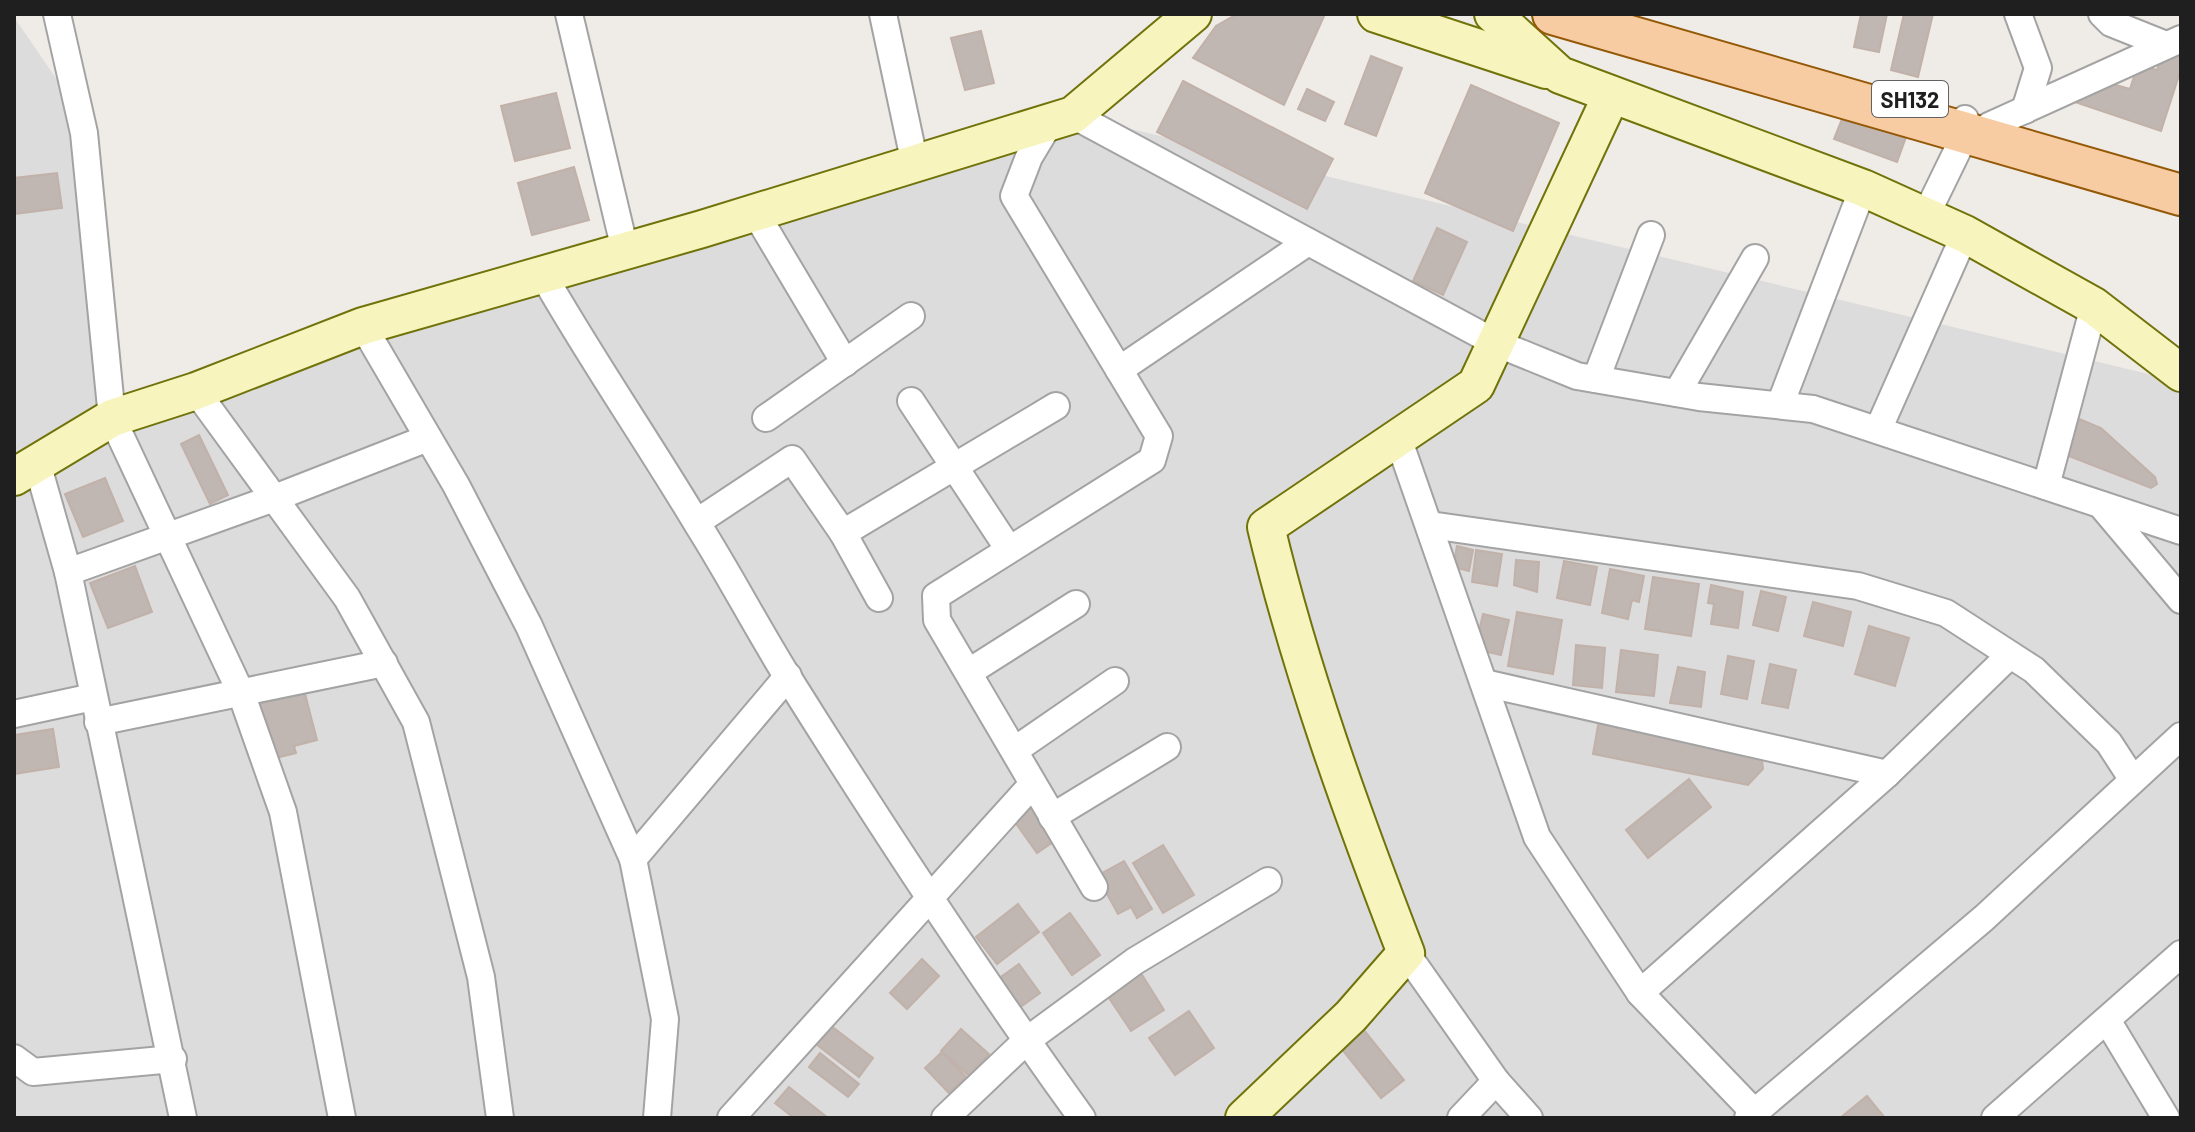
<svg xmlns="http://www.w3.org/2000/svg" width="2195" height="1132" font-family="Barlow,sans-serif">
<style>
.residential{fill:#dddcdc}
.building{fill:#c0b7b2;stroke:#c1b1a9;stroke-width:2}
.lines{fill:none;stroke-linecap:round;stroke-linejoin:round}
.street-casing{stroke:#a3a3a3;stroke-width:30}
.secondary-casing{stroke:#70730a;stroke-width:40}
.primary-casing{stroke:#945907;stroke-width:44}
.street{stroke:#fff;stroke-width:26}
.secondary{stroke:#f7f5bd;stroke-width:36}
.primary{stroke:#f8cca3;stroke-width:40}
.labels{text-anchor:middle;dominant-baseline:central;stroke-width:6;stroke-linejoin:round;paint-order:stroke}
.shield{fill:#fff;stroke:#626262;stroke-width:2}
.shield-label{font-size:22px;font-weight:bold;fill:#1f1f1f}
</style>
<rect width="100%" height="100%" fill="#efebe6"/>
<polygon class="residential" points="14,17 79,112 112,417 1073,115 2181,382 2181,1118 14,1118"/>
<g class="building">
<polygon points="1237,14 1325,14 1284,105 1193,58 1216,26"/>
<polygon points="1861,14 1887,14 1879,52 1854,47"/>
<polygon points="1904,14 1933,14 1918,77 1891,70"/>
<polygon points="981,31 994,83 965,90 951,38"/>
<polygon points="2163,51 2181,57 2181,69 2161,131 2075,102 2075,93 2109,83 2130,89 2136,70 2146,67 2157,70"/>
<polygon points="1371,56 1402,68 1376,136 1345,124"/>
<polygon points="1183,81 1333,159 1307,209 1157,132"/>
<polygon points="1471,85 1559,123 1513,231 1425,193"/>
<polygon points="1307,89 1334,102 1325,121 1298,109"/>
<polygon points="556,93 570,148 515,161 501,106"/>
<polygon points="1844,114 1906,137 1897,162 1834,139"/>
<polygon points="574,167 589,220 532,235 518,183"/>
<polygon points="57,173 62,208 14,214 14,178"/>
<polygon points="1437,228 1467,242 1443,295 1413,281"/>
<polygon points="2079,419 2101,428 2155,477 2157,484 2151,488 2066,455"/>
<polygon points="199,435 228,495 210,504 181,444"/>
<polygon points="105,478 123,521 83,537 65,494"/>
<polygon points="1457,546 1473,550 1469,571 1453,567"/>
<polygon points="1476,550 1502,554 1497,586 1472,582"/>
<polygon points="1516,560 1539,562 1537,592 1514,585"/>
<polygon points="1564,561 1597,567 1590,605 1557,598"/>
<polygon points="135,566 152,612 108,628 90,583"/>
<polygon points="1610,569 1644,576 1639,602 1632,600 1628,619 1602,613"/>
<polygon points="1653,577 1699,584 1691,636 1645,629"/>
<polygon points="1711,585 1743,592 1738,628 1711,624 1714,604 1708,603"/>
<polygon points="1761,591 1786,597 1778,631 1753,625"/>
<polygon points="1813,602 1851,612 1843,646 1804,636"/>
<polygon points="1517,612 1562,620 1553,674 1508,666"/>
<polygon points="1483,614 1509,620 1501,655 1475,649"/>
<polygon points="1869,626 1909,638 1895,686 1855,674"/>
<polygon points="1576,645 1605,648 1602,688 1573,685"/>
<polygon points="1621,650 1658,655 1654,696 1616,692"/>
<polygon points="1728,656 1754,661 1747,699 1721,694"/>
<polygon points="1770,664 1796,670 1788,708 1762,703"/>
<polygon points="1678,667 1705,672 1701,707 1670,703"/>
<polygon points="303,686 317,740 294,746 296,753 268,760 252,699"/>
<polygon points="1599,720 1761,752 1763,769 1748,785 1593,754"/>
<polygon points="53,729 59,767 14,774 14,735"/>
<polygon points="1689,779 1711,807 1648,858 1626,830"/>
<polygon points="1032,805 1056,840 1037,853 1012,818"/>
<polygon points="1163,845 1194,895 1163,913 1133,863"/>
<polygon points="1124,861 1152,909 1137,918 1131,907 1118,914 1097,876"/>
<polygon points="1018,904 1039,932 997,964 976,937"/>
<polygon points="1070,913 1100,955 1072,975 1043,933"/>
<polygon points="922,959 939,976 907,1009 890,993"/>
<polygon points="1019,964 1040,993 1019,1008 998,979"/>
<polygon points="1139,970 1164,1010 1131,1031 1105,992"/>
<polygon points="1189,1011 1214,1048 1175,1075 1149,1038"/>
<polygon points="826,1022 873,1058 859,1077 812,1041"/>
<polygon points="961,1029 989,1054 969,1076 941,1051"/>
<polygon points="1363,1029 1404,1080 1381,1098 1340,1047"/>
<polygon points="942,1052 966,1077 949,1093 925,1068"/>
<polygon points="820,1053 859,1084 848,1097 809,1067"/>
<polygon points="789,1087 828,1118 794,1118 775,1103"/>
<polygon points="1867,1096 1885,1118 1840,1118"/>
</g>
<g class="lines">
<g class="street-casing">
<g id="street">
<polyline points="57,14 84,133 112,418 241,693 283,812 342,1118"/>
<polyline points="569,14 625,250"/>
<polyline points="883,14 915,164"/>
<polyline points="2018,14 2038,68 2025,110"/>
<polyline points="2102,14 2111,23 2166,45"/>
<polyline points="1073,115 1496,343 1577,376 1699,397 1813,409 2181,531"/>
<polyline points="1050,122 1029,157 1014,196 1159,436 1152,460 936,596 937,620 1094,887"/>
<polyline points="1989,126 2181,39"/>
<polyline points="755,212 845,363"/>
<polyline points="1926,215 1965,135 1965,119"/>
<path d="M 542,273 C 591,359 647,440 698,525 C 729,574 756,626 787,676 C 881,826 978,974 1082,1118"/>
<polyline points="363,326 456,485 529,626 633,859 665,1019 657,1118"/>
<polyline points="1119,370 1308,242"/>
<polyline points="1596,379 1651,235"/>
<polyline points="196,391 347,598 416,722 481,977 500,1118"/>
<polyline points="1677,393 1755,258"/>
<polyline points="911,401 1008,548"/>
<polyline points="1780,405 1863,188"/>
<polyline points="766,418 911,316"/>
<polyline points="1878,430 1965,234"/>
<polyline points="1398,438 1537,837 1640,993 1754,1112"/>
<polyline points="37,463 68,572 183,1118"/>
<polyline points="2046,486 2094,306"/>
<polyline points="2101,505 2181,600"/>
<polyline points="697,522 792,459 843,533 879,598"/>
<polyline points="1430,525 1858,586 1946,613 2034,670 2109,743 2133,780"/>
<polyline points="843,533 1056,406"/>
<polyline points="68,572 277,497 428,438"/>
<polyline points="969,672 1076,604"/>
<polyline points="1484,683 1887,774"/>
<polyline points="14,714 93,697"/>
<polyline points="98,722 384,663"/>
<polyline points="1015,750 1115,681"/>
<polyline points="1052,817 1167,747"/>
<polyline points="633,859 788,676"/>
<polyline points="1406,953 1496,1081 1461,1118"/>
<polyline points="1640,993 1887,774 2010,655"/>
<polyline points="2107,1020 2166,1118"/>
<polyline points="14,1058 33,1072 173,1059"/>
<polyline points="1496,1081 1529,1118"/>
<polyline points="731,1118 1032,785"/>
<polyline points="945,1118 1026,1041 1135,961 1268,881"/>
<polyline points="1748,1118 1984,918 2181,736"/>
<polyline points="1995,1118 2181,954"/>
</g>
</g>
<g class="secondary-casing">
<g id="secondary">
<polyline points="1376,14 1546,70"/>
<polyline points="1493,14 1560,75 1863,188 1965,234 2094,306 2181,373"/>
<polyline points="14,477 112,418 196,391 363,326 702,229 1073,115 1193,14"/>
<path d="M 1244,1118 L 1351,1016 L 1406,953 C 1352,813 1301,673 1266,527 L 1476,385 L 1611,96"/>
</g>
</g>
<g class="primary-casing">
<polyline id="primary" points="1553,14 2181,195"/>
</g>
<use href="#street" class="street"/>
<use href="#secondary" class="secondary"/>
<use href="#primary" class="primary"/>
</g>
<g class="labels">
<rect class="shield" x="1872" y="81" width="76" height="36" rx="6"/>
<g class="shield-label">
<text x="1910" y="99">SH132</text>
</g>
</g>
<rect width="2195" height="1132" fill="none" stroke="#1f1f1f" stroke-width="32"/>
</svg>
